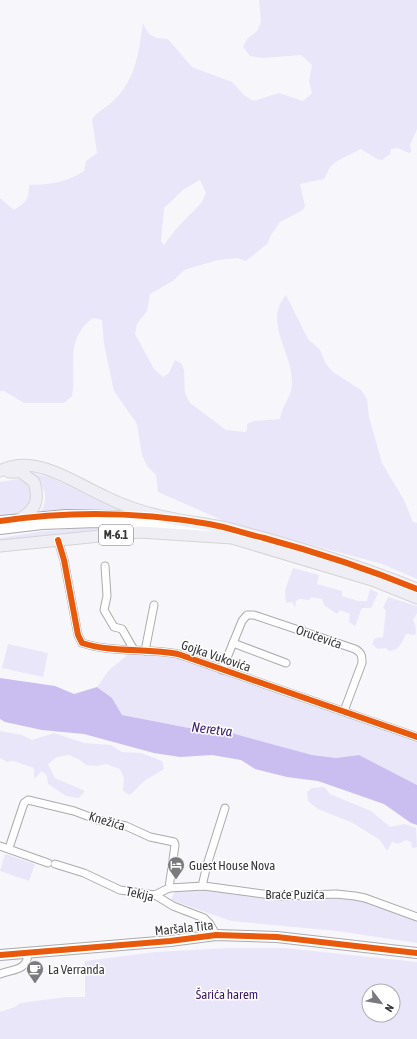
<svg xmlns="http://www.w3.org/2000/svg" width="417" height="1039" font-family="'Asap Condensed',sans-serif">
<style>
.green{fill:#eae6f9;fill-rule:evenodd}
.water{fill:#cabdf0}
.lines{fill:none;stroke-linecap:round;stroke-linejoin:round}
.street-casing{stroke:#abaaad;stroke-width:9}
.secondary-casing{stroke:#abaaad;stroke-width:12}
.primary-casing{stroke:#d4d4d6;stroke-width:13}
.street{stroke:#fefefe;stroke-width:7}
.secondary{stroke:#fefefe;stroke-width:10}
.primary{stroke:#f0eef5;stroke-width:11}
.cycleway-casing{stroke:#fff;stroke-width:8}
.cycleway{stroke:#e8590c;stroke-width:6}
.labels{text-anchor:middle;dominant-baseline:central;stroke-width:3;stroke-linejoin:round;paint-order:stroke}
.shield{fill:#fff;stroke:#747376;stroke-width:1}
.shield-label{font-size:12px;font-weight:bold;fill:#38373b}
.street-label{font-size:13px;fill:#38373b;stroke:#fff}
.poi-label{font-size:13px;fill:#38373b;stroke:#fff;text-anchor:start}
.park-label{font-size:13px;fill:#381768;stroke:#fff}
.water-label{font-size:14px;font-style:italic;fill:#3f2172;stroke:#fff}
</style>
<rect width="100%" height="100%" fill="#f7f6fb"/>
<g class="green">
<path d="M 259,0 L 417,0 L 417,129 L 410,145 L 411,152 L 409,153 L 398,148 L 391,149 L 390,154 L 382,160 L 377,159 L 361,149 L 337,161 L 330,167 L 324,179 L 300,184 L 305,206 L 303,210 L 280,222 L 271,235 L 267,244 L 246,261 L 237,258 L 218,260 L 184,270 L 173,281 L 150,294 L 147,311 L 137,324 L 135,334 L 154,369 L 163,377 L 169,373 L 175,360 L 181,363 L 184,370 L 185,393 L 190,403 L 226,430 L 245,432 L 247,430 L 247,424 L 254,421 L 280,419 C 281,407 291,398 292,385 C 294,353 262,323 286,295 L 308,339 L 320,350 L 326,364 L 333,372 L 361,390 L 367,399 L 369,417 L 382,463 L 404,500 L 413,522 L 417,523 L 417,579 L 382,564 L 224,521 L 158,492 L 156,475 L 147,466 L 142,455 L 137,424 L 114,391 L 104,344 L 102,320 L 93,318 C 64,340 77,366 72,396 L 64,403 L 24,403 L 4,391 L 0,391 L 0,198 L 14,210 C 26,202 29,200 29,185 C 48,185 68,182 84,171 L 86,161 L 97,153 L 92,119 C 100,109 108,107 115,99 C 136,79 139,50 143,23 C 149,37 153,38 168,39 L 192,67 L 232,82 L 244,95 L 253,101 L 279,93 L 303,101 L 312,93 L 309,81 L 312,65 L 301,55 L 262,58 L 250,56 L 243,47 L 247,39 L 257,31 L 261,22 ZM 200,180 L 206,193 L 202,202 L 176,229 L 164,245 L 161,241 L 164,208 L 184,189 Z"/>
<path d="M 30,473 L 49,477 L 131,512 L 39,514 C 51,497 44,484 30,473 Z"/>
<polygon points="18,479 32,485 35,498 21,516 0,519 0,482"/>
<polygon points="89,528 139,529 0,544 0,538 44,531"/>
<polygon points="293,568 319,575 317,584 342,591 342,596 358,601 367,601 370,589 378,593 371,608 362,608 355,626 349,622 350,614 340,610 337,614 324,605 322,599 311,597 309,600 299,599 296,601 295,608 292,602 286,603 285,590"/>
<path d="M 388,597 L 417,606 L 417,613 L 413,620 C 415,625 417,629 415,635 L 406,634 C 402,642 399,651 389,651 L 386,648 L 378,649 L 372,644 L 375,638 L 383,637 L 386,610 L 383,608 Z"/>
<polygon points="8,644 48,653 43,677 2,668"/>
<polygon points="134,650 160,650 417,737 417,785 359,755 336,758 312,755 224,731 189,728 122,715 112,698 97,687 109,670"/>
<polygon points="0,731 22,735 32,740 54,733 84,743 111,745 122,752 141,753 162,761 164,769 144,781 130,795 123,791 124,778 120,769 106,764 97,766 86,765 80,760 69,755 57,757 48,764 55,778 85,791 79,798 66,796 48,784 47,776 42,771 34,779 34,768 13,761 7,762 0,758"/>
<polygon points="324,787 330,794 371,811 390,827 405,824 416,828 417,847 412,848 411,842 406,840 398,844 392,842 387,851 380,840 353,823 318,809 308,801 307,792 312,788"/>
<polygon points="5,854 35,864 29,881 0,871"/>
<polygon points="204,888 363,899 417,921 417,943 337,931 231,921 171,900 175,891"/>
<path d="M 227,948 L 285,948 L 417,962 L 417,1039 L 0,1039 L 0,1012 L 15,1007 L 20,1003 L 66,997 L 85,997 L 85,961 L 156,952 ZM 369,991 L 393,991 L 393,1015 L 369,1015 Z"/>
</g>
<polygon class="water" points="0,678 55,686 74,694 97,687 112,698 122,715 189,728 224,731 312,755 336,758 359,755 417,785 417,825 411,823 384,804 318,781 287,777 255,769 241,760 212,755 180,757 154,753 84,734 42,730 5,722 0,719"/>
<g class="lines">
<g class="street-casing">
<g id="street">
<path d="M 58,540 L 64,560 L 78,635 L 82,643 C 113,653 146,648 178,654 L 417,737"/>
<polyline points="105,566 107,596 104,610 114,627 122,629 134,650"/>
<polyline points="233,643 286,663"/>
<polyline points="145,651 154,605"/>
<path d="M 222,670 L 242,621 L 247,615 L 254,615 L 355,649 C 362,653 362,656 362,663 L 344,711"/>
<polyline points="0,846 48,863"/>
<polyline points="9,848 24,803 28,800 74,811 98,820 126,826 150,837 174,842 175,845 169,888 155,895"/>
<polyline points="55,864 84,873 120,890 155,895 173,906 204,918 210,924 216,935"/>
<polyline points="202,886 207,865 225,808"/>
<polyline points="169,888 204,886 278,896 336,894 355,896 365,898 417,917"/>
<path d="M 0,974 C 13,969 27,971 28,954"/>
</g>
</g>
<g class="secondary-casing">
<g id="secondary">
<polyline points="0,521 66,515 153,517"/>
<polyline points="0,529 42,524 97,522 144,524 201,530 216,534"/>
<polyline points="0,955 170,941 216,935 277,937 417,953"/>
</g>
</g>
<g class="primary-casing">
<g id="primary">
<path d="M 0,471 C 35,453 73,482 104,496 C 124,506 148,514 170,518 C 189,522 208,524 227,528 C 291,545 355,564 417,589"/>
<path d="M 9,472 L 21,472 L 34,482 C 39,498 37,508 23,517"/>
<polyline points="0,546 140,532 232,538 372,580 417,598"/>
</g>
</g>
<use href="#street" class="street"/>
<use href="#secondary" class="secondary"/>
<use href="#primary" class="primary"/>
<g class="cycleway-casing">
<g id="cycleway">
<path d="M 0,521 C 68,511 141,512 209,524 C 227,527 246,534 264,538 C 316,552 368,569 417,589"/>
<path d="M 58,540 L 64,560 L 78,635 L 82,643 C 113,653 146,648 178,654 L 417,737"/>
<polyline points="0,955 170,941 216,935 277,937 417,953"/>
</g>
</g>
<use href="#cycleway" class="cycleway"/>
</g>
<defs>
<g id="hotel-pin" transform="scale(0.9)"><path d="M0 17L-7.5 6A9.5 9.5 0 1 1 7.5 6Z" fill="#7b7a7e" stroke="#fff"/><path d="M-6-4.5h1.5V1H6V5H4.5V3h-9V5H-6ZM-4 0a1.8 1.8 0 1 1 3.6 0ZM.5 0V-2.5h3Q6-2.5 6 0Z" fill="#fff"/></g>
<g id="cafe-pin" transform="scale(0.9)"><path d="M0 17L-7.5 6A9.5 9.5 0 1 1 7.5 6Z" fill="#7b7a7e" stroke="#fff"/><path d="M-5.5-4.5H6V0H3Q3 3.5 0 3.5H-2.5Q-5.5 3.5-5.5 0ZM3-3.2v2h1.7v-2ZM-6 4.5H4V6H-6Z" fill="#fff"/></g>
</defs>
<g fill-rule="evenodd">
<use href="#hotel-pin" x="176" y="865"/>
<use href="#cafe-pin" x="35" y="969"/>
</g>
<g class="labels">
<rect class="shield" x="99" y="525" width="34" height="20" rx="3"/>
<g class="shield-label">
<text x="116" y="535">M-6.1</text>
</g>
<g class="street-label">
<text transform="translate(319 637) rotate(19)">Oručevića</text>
<text transform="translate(216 656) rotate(19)">Gojka Vukovića</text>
<text transform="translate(107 821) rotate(17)">Knežića</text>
<text transform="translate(140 894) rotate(13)">Tekija</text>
<text x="295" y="894">Braće Puzića</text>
<text transform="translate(184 928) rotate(-6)">Maršala Tita</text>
</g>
<g class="poi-label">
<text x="189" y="865">Guest House Nova</text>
<text x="48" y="969">La Verranda</text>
</g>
<g class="park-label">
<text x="227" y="994">Šarića harem</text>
</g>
<g class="water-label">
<text transform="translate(212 729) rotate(7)">Neretva</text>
</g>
</g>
<g transform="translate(381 1003) rotate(121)"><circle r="19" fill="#ffffff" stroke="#afafb1"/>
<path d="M0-3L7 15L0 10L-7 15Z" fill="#7b7a7e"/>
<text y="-6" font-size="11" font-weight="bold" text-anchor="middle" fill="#38373b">N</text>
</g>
</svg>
